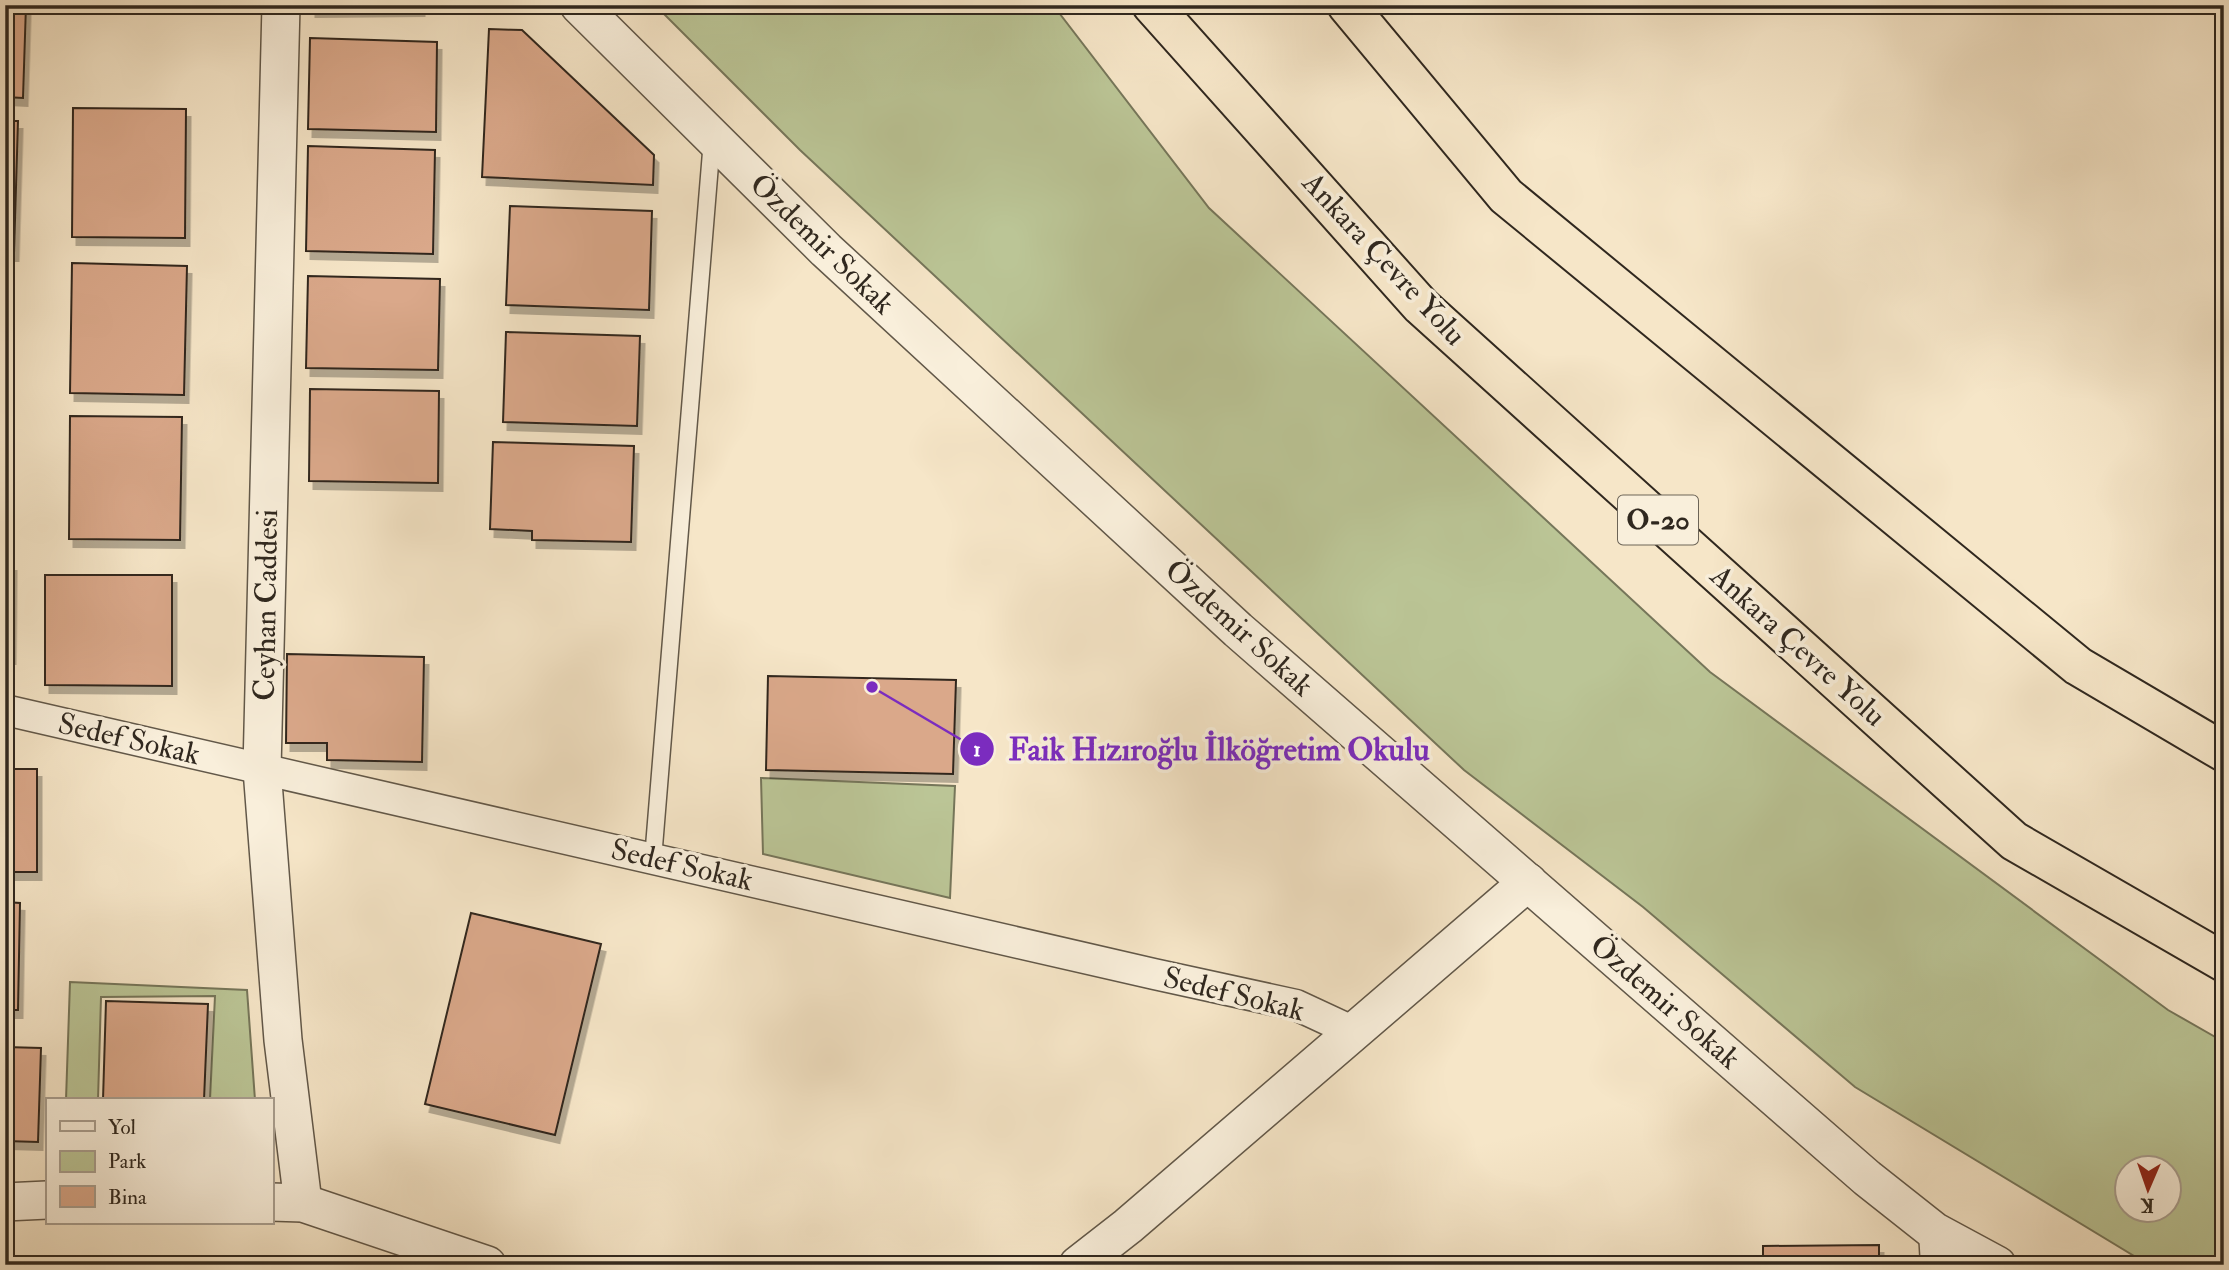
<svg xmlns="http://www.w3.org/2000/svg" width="2229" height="1270" font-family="'IM FELL Double Pica',serif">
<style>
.green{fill:#bbc596;stroke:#76765a;stroke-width:2;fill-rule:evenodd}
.building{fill:#daa88a;stroke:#30281f;stroke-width:2;filter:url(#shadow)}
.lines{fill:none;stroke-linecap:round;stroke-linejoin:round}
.service-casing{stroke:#625849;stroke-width:19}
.minor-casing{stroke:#625849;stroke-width:33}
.tertiary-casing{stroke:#625849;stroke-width:40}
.motorway-casing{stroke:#30281f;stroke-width:42}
.service{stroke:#f9efdb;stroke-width:16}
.minor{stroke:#f9efdb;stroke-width:30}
.tertiary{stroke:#f9efdb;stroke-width:37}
.motorway{stroke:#f6e6c8;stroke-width:38}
.labels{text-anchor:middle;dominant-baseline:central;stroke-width:7;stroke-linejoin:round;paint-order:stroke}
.shield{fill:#f9efdb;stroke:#6c6457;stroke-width:2}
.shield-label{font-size:28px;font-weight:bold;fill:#30281f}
.street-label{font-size:30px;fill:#30281f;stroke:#f9efdb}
.leader{fill:none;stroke:#7b2cbf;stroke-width:2.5}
.callout-dot{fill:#7b2cbf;stroke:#f9efdb;stroke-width:2.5}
.mark-label{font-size:21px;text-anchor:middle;font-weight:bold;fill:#fff}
.callout-label{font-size:32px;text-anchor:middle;font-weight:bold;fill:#7b2cbf;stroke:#f9efdb;stroke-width:7;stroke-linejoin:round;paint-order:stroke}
</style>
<defs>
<filter id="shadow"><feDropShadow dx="4.5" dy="8" stdDeviation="0" flood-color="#0004"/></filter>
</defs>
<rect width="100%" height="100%" fill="#f6e6c8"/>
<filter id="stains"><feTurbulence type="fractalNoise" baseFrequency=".00286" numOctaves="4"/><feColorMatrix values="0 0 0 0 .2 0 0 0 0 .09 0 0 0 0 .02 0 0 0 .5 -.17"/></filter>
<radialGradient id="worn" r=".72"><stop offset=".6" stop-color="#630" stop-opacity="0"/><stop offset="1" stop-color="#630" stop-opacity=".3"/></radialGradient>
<g class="green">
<path d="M 655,5 L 1053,5 L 1209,208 L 1710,672 L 2168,1010 L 2224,1042 L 2224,1265 L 2149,1265 L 1855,1087 L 1643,907 L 1464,770 L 800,150 ZM 2128,1168 L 2170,1168 L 2170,1210 L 2128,1210 Z"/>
<polygon points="761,778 955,786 950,898 763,854"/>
<polygon points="70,982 247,990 255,1100 210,1100 215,996 101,997 98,1100 66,1100"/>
</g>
<g class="building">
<polygon points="5,5 26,5 23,98 5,97"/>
<polygon points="311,5 420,5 420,8 311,9"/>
<polygon points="489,29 522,30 654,155 653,185 482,177"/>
<polygon points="310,38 437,42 436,132 308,129"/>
<polygon points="73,108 186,109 185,238 72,237"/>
<polygon points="5,121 18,121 14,253 5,253"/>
<polygon points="308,146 435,150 433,254 306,251"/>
<polygon points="510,206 652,211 649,310 506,305"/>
<polygon points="72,263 187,266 184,395 70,393"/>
<polygon points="308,276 440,279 438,370 306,368"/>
<polygon points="506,332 640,336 637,426 503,422"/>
<polygon points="310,389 439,391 438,483 309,481"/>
<polygon points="70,416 182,417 180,540 69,539"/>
<polygon points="493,442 634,446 631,542 532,540 532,531 490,529"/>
<polygon points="5,563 12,563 11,656 5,656"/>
<polygon points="45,575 172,575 172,686 45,685"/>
<polygon points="287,654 424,657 422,762 327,760 327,743 286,743"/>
<polygon points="768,676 956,680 953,774 766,770"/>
<rect x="5" y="769" width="32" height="103"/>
<polygon points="5,902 20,903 18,1010 5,1010"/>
<polygon points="471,913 601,944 555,1135 425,1104"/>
<polygon points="106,1001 208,1004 204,1100 103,1100"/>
<polygon points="5,1047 41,1048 38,1142 5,1141"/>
<polygon points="1879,1245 1879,1265 1763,1265 1763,1246"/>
</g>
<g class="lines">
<g class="service-casing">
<polyline id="service" points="653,859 712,140"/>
</g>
<g class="minor-casing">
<g id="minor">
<polyline points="5,710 1154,974 1296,1005 1354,1032"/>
<polyline points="1934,1231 1936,1265"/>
</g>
</g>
<g class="tertiary-casing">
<g id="tertiary">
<polyline points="281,5 262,769 283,1040 303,1203"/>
<polyline points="579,5 826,250 1238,630 1867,1178 1934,1231 1997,1265"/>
<polyline points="5,1202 47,1200"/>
<polyline points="271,1202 303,1203 487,1265"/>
<polyline points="1078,1265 1128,1226 1528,882"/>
</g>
</g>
<g class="motorway-casing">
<g id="motorway">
<polyline points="1152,5 1421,306 2014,841 2224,962"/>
<polyline points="1347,5 1506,196 2078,666 2224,752"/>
</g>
</g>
<use href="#service" class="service"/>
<use href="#minor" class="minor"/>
<use href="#tertiary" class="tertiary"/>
<use href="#motorway" class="motorway"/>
</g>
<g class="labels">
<rect class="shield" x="1618" y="495.5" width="80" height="49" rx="5"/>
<g class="shield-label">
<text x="1658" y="520">O-20</text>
</g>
<g class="street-label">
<text transform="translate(822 244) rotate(44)">Özdemir Sokak</text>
<text transform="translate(1384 259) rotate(47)">Ankara Çevre Yolu</text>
<text transform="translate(266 605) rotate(-89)">Ceyhan Caddesi</text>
<text transform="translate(1239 628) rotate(42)">Özdemir Sokak</text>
<text transform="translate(1798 646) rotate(42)">Ankara Çevre Yolu</text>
<text transform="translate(129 739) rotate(13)">Sedef Sokak</text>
<text transform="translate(682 865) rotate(13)">Sedef Sokak</text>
<text transform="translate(1234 994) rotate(14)">Sedef Sokak</text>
<text transform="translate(1665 1002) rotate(41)">Özdemir Sokak</text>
</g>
</g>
<path class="leader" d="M872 687L977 749"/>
<g class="callout-dot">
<circle cx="872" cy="687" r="7"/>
<circle cx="977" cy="749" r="18"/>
</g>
<g class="mark-label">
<text x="977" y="756">1</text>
</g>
<g class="callout-label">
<text x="1219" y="760">Faik Hızıroğlu İlköğretim Okulu</text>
</g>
<rect width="2229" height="1270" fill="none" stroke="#f6e6c8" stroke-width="28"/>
<rect x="7" y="7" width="2215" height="1256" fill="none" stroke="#30281f" stroke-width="3.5"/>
<rect x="14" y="14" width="2201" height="1242" fill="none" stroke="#30281f" stroke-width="2"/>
<rect x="46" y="1098" width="228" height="126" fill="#f9efdb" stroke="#a99f90" stroke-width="2"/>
<rect x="60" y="1121" width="35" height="10" fill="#f9efdb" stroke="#a99f90" stroke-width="2"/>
<text x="108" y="1134" font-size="21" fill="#30281f">Yol</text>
<rect x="60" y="1151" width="35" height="21" fill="#bbc596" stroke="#a99f90" stroke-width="2"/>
<text x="108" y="1168" font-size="21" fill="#30281f">Park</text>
<rect x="60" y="1186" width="35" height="21" fill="#daa88a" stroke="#a99f90" stroke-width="2"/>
<text x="108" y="1204" font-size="21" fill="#30281f">Bina</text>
<g transform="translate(2148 1189) rotate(182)"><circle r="33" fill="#f9efdb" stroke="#a99f90" stroke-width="2"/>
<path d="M0-5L12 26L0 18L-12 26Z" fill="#8f2418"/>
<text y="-10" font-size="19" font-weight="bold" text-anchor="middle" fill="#30281f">K</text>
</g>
<rect width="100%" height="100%" filter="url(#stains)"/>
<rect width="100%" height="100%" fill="url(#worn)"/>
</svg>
